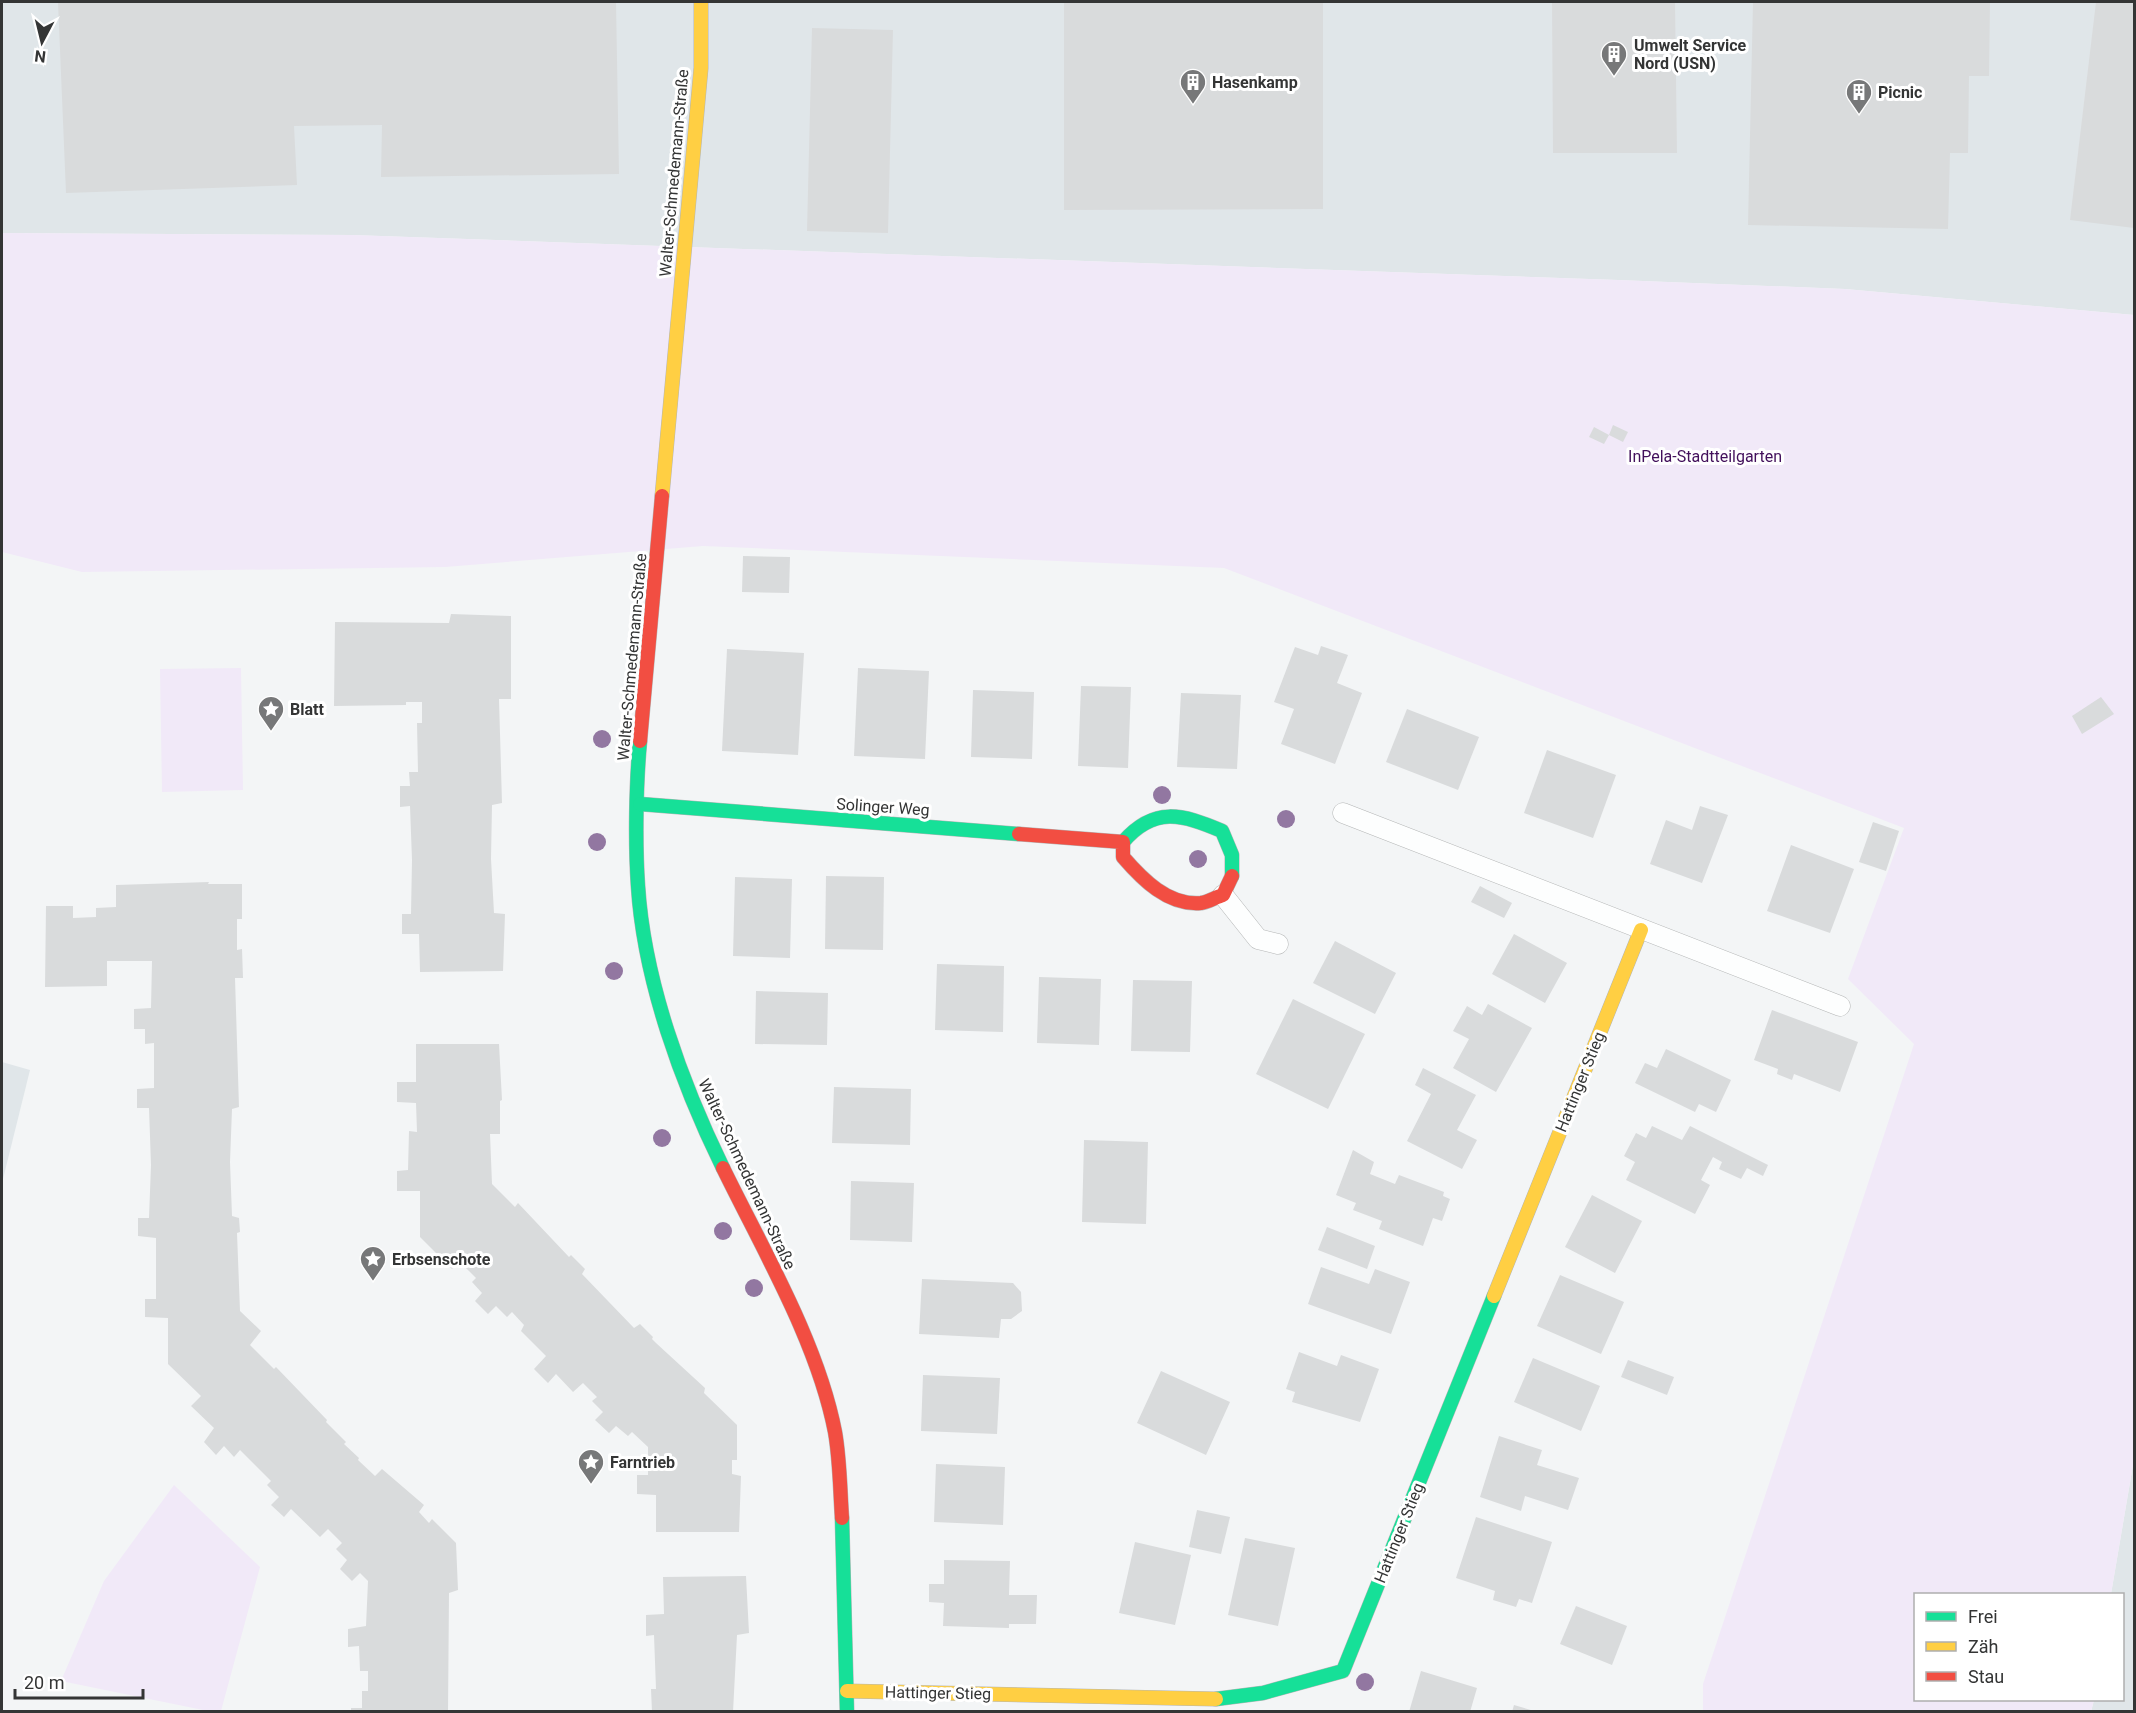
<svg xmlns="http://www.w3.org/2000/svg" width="2136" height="1713" font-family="Roboto,sans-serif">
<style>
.built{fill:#e0e6e9}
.green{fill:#f1e9f8}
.building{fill:#d9dbdc}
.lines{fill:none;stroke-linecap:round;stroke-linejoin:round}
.lane-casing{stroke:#b4b6b6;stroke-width:21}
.fast-casing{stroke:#b4b6b6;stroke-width:15}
.slow-casing{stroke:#b4b6b6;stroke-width:15}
.jam-casing{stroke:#b4b6b6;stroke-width:15}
.lane{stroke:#fdfefe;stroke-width:20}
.fast{stroke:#16e098;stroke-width:14}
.slow{stroke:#ffcf43;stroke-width:14}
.jam{stroke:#f24e42;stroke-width:14}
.tree{fill:#9277a1}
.labels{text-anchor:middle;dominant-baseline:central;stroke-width:6;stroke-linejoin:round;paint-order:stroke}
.poi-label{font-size:16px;font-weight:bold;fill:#343535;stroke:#fff;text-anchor:start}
.street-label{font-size:16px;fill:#343535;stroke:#fff}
.park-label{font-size:16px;fill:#42105b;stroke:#fff}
</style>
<rect width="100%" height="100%" fill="#f3f5f6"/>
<g class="built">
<polygon points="2,2 2134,2 2134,315 1845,289 1618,280 352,235 2,233"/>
<polygon points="2,1062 30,1070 2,1183"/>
<polygon points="2134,1459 2134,1711 2091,1712 2094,1700 2122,1700 2122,1594 2111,1594"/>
</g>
<g class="green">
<polygon points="2,233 352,235 1618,280 1845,289 2134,315 2134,1459 2111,1594 1916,1594 1916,1700 2094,1700 2091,1711 1703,1711 1703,1684 1914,1044 1848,979 1904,828 1224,568 703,546 445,567 82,572 2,552"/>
<polygon points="241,668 243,790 162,792 160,669"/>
<polygon points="174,1485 260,1567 221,1711 208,1711 61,1681 104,1581"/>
</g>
<g class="building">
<polygon points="58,2 616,2 619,174 381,177 382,125 294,126 297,185 66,193"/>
<polygon points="1064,2 1323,2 1323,209 1064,210"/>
<polygon points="1552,2 1675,2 1677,153 1553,153"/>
<polygon points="1753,2 1990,2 1989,76 1969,76 1968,153 1950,153 1948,229 1748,225"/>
<polygon points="2096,2 2134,2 2134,228 2070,220"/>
<polygon points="812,28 893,30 888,233 807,231"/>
<polygon points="1613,425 1628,432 1623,442 1609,435"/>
<polygon points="1594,427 1609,435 1604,444 1589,437"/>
<polygon points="743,556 790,557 789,593 742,592"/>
<polygon points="451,614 511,616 511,699 499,699 502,803 492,805 491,859 494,913 505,914 503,971 420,972 419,934 402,934 402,914 411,914 412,860 410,806 400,807 400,786 410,786 409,772 418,772 417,723 422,723 422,702 406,702 406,705 334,706 335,622 449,623"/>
<polygon points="1321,646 1348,655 1337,683 1362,693 1335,764 1281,744 1294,709 1274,702 1295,647 1318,655"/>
<polygon points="727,649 804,653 798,755 722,751"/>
<polygon points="858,668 929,671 925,759 854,756"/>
<polygon points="1081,686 1131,687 1128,768 1078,766"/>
<polygon points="973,690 1034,692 1032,759 971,757"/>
<polygon points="1181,693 1241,695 1237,769 1177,767"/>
<polygon points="2101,697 2114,714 2082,734 2072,716"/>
<polygon points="1407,709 1479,737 1458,790 1386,762"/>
<polygon points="1547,750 1616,775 1593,838 1524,813"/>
<polygon points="1700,806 1728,815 1702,883 1650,864 1666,820 1692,830"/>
<polygon points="1873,822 1899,831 1886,871 1859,862"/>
<polygon points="1791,845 1854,869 1830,933 1767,911"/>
<polygon points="826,876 884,877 883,950 825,949"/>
<polygon points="735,877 792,879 790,958 733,956"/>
<polygon points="209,882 208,884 242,884 242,919 237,919 237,950 242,949 243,978 235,978 239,1107 232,1109 230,1162 232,1216 239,1218 240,1232 237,1233 240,1311 261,1331 250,1345 274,1369 276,1367 327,1420 326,1422 346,1442 344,1444 359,1458 358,1460 375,1476 382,1469 424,1505 419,1512 429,1523 432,1519 456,1543 458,1590 449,1593 448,1712 351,1712 351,1708 362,1708 362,1691 368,1691 368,1671 360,1671 359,1646 348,1647 348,1629 366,1626 368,1581 360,1573 352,1581 340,1569 347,1560 336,1549 342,1543 328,1529 320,1537 291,1509 284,1517 271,1505 279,1497 267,1485 271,1481 240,1450 234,1457 224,1446 216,1455 204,1442 214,1428 191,1406 201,1396 168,1364 168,1318 145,1317 145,1299 156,1299 156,1238 138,1236 138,1218 149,1218 151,1165 149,1108 137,1108 137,1089 154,1088 154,1043 145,1044 145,1029 134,1029 134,1009 151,1008 152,961 107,961 107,986 45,987 46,906 73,906 73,918 96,917 96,908 116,907 116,885"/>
<polygon points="1480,886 1512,903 1504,918 1471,902"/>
<polygon points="1514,934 1567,963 1545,1003 1492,974"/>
<polygon points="1335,941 1396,973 1375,1014 1313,983"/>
<polygon points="937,964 1004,966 1003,1032 935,1030"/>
<polygon points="1039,977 1101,979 1099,1045 1037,1043"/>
<polygon points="1133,980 1192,981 1190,1052 1131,1051"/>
<polygon points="756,991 828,993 827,1045 755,1044"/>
<polygon points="1293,999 1365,1034 1328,1109 1256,1074"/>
<polygon points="1488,1004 1532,1028 1496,1092 1453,1068 1469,1039 1453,1031 1467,1006 1482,1015"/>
<polygon points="1772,1010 1858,1042 1840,1092 1794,1074 1792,1080 1777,1074 1778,1069 1754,1060"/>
<polygon points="416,1044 499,1044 502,1100 500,1101 500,1134 490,1134 492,1184 515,1207 518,1203 569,1257 571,1255 585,1269 582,1274 634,1328 640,1324 653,1337 652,1339 656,1343 705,1388 704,1393 737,1425 737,1460 732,1460 732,1474 741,1476 739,1532 656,1532 656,1495 637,1494 637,1475 648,1475 648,1447 632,1432 628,1436 616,1426 609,1433 595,1420 603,1412 592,1401 597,1397 583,1383 573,1392 556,1374 548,1383 534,1369 546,1356 521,1331 524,1325 512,1312 507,1317 496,1306 488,1314 475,1301 482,1293 472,1282 476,1278 459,1261 452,1269 420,1237 420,1191 397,1191 397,1171 408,1170 409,1131 417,1132 416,1103 397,1102 397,1082 416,1082"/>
<polygon points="1666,1049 1731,1080 1716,1112 1699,1104 1695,1112 1635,1083 1645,1063 1657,1068"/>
<polygon points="1423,1068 1476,1095 1457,1130 1477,1140 1462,1169 1407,1141 1431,1094 1415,1085"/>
<polygon points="834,1087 911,1089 910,1145 832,1143"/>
<polygon points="1652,1126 1682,1140 1690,1126 1768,1165 1763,1176 1747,1168 1741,1179 1719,1169 1722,1162 1713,1157 1701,1180 1710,1185 1695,1214 1626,1180 1635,1162 1624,1156 1636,1133 1646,1138"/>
<polygon points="1084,1140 1148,1142 1146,1224 1082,1222"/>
<polygon points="1353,1150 1374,1162 1370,1174 1395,1184 1399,1175 1444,1192 1443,1196 1450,1199 1442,1221 1433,1218 1423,1246 1379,1229 1382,1221 1353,1210 1356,1203 1336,1195"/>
<polygon points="851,1181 914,1183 912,1242 850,1240"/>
<polygon points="1592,1195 1642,1221 1615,1273 1565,1247"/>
<polygon points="1327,1227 1375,1246 1367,1269 1318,1250"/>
<polygon points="1321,1267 1369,1284 1375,1269 1410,1282 1391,1334 1308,1304"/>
<polygon points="1560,1275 1624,1302 1601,1354 1537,1326"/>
<polygon points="922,1279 1013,1283 1021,1292 1022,1311 1011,1319 1001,1319 999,1338 919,1334"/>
<polygon points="1299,1352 1337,1366 1341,1355 1379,1369 1360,1422 1292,1402 1295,1392 1286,1389"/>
<polygon points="1533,1358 1600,1386 1581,1431 1514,1402"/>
<polygon points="1628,1360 1674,1377 1667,1395 1621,1377"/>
<polygon points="1161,1371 1230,1402 1206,1455 1137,1423"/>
<polygon points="923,1375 1000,1378 997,1434 921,1431"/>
<polygon points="1499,1436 1542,1450 1537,1465 1579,1478 1568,1510 1525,1496 1521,1511 1480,1497"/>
<polygon points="936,1464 1005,1467 1003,1525 934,1522"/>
<polygon points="1197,1510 1230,1517 1221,1554 1189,1547"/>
<polygon points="1476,1517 1552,1542 1532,1603 1519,1599 1516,1607 1493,1600 1495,1591 1456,1578"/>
<polygon points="1245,1538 1295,1548 1278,1626 1228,1615"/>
<polygon points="1135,1542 1191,1555 1175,1625 1119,1613"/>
<polygon points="944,1560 1010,1561 1009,1595 1037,1595 1036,1624 1009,1624 1009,1628 943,1626 944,1603 929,1602 929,1584 944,1584"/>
<polygon points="746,1576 749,1633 737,1635 733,1712 652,1712 651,1689 656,1689 654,1635 646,1636 646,1615 664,1614 663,1577"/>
<polygon points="1576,1606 1627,1626 1612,1665 1560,1644"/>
<polygon points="1421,1671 1477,1688 1470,1712 1409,1712"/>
<polygon points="1514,1705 1534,1711 1534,1712 1512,1712"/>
</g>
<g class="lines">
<g class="lane-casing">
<g id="lane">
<polyline points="1343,813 1840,1006"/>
<polyline points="1223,895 1258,939 1278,944"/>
</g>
</g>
<g class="fast-casing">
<g id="fast">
<path d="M 640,741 C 636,784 635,843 638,886 C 644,981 682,1084 723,1168"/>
<polyline points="640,804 1019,834"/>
<path d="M 1123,842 C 1154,806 1182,814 1222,831 L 1232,855 L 1232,876"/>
<polyline points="842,1518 847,1712"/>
<polyline points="1216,1699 1263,1693 1343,1671 1494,1296"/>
</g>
</g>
<g class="slow-casing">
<g id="slow">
<polyline points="662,496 701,68 701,2"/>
<polyline points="1494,1296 1641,930"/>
<polyline points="847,1691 1216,1699"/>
</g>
</g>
<g class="jam-casing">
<g id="jam">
<polyline points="640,741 662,496"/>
<path d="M 1019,834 L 1123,842 L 1123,857 C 1142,879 1168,906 1201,903 C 1208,902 1216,897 1223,895 L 1232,876"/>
<path d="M 723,1168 C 763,1250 818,1343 835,1432 C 840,1460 840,1490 842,1518"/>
</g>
</g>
<use href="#lane" class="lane"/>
<use href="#fast" class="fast"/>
<use href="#slow" class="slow"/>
<use href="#jam" class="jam"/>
</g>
<g class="tree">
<circle cx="602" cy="739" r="9"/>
<circle cx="1162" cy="795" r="9"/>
<circle cx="1286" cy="819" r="9"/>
<circle cx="597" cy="842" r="9"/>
<circle cx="1198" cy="859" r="9"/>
<circle cx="614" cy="971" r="9"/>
<circle cx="662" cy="1138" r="9"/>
<circle cx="723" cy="1231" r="9"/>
<circle cx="754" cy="1288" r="9"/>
<circle cx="1365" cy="1682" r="9"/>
</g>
<defs>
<g id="building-pin" transform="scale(1.35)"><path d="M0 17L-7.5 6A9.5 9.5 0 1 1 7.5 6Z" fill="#777879" stroke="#fff"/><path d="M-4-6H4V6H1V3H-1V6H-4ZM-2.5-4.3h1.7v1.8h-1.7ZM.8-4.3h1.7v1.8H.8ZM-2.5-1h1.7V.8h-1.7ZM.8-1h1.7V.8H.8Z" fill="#fff"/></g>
<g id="sight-pin" transform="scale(1.35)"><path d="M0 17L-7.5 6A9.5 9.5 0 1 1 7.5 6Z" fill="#777879" stroke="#fff"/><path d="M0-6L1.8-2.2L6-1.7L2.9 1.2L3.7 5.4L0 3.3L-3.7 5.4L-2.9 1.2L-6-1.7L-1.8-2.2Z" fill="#fff"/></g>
</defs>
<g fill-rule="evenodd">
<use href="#building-pin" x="1614" y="54"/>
<use href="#building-pin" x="1193" y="82"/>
<use href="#building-pin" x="1859" y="92"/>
<use href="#sight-pin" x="271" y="709"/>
<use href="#sight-pin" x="373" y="1259"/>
<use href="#sight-pin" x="591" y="1462"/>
</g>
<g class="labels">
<g class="poi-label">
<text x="1634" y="45">Umwelt Service<tspan x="1634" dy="18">Nord (USN)</tspan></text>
<text x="1212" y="82">Hasenkamp</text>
<text x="1878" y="92">Picnic</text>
<text x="290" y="709">Blatt</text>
<text x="392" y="1259">Erbsenschote</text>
<text x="610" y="1462">Farntrieb</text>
</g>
<g class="street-label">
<text transform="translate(674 173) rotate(-85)">Walter-Schmedemann-Straße</text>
<text transform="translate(632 657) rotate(-85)">Walter-Schmedemann-Straße</text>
<text transform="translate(883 807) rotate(4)">Solinger Weg</text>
<text transform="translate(1580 1082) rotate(-68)">Hattinger Stieg</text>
<text transform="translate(747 1174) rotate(65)">Walter-Schmedemann-Straße</text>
<text transform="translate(1399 1533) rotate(-68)">Hattinger Stieg</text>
<text transform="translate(938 1693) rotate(1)">Hattinger Stieg</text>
</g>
<g class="park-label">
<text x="1705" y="456">InPela-Stadtteilgarten</text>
</g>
</g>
<rect width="2136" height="1713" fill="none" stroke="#343535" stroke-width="6"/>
<rect x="1914" y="1593" width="210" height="108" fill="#ffffff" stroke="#aeaeae" stroke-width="1.5"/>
<rect x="1926" y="1612" width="30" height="9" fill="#16e098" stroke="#aeaeae" stroke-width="1.5"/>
<text x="1968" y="1623" font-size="18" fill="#343535">Frei</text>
<rect x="1926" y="1642" width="30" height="9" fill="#ffcf43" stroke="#aeaeae" stroke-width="1.5"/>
<text x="1968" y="1653" font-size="18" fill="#343535">Zäh</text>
<rect x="1926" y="1672" width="30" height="9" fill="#f24e42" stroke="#aeaeae" stroke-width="1.5"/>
<text x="1968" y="1683" font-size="18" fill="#343535">Stau</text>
<g transform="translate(42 42) rotate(187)" stroke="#ffffff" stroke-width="4.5" paint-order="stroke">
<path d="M0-4.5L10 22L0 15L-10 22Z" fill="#343535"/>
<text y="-9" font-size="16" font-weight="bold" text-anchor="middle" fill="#343535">N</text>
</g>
<path d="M15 1689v9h128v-9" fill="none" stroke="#343535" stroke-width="3"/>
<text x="24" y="1689" font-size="18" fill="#343535" stroke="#ffffff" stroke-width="4.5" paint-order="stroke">20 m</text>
</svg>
